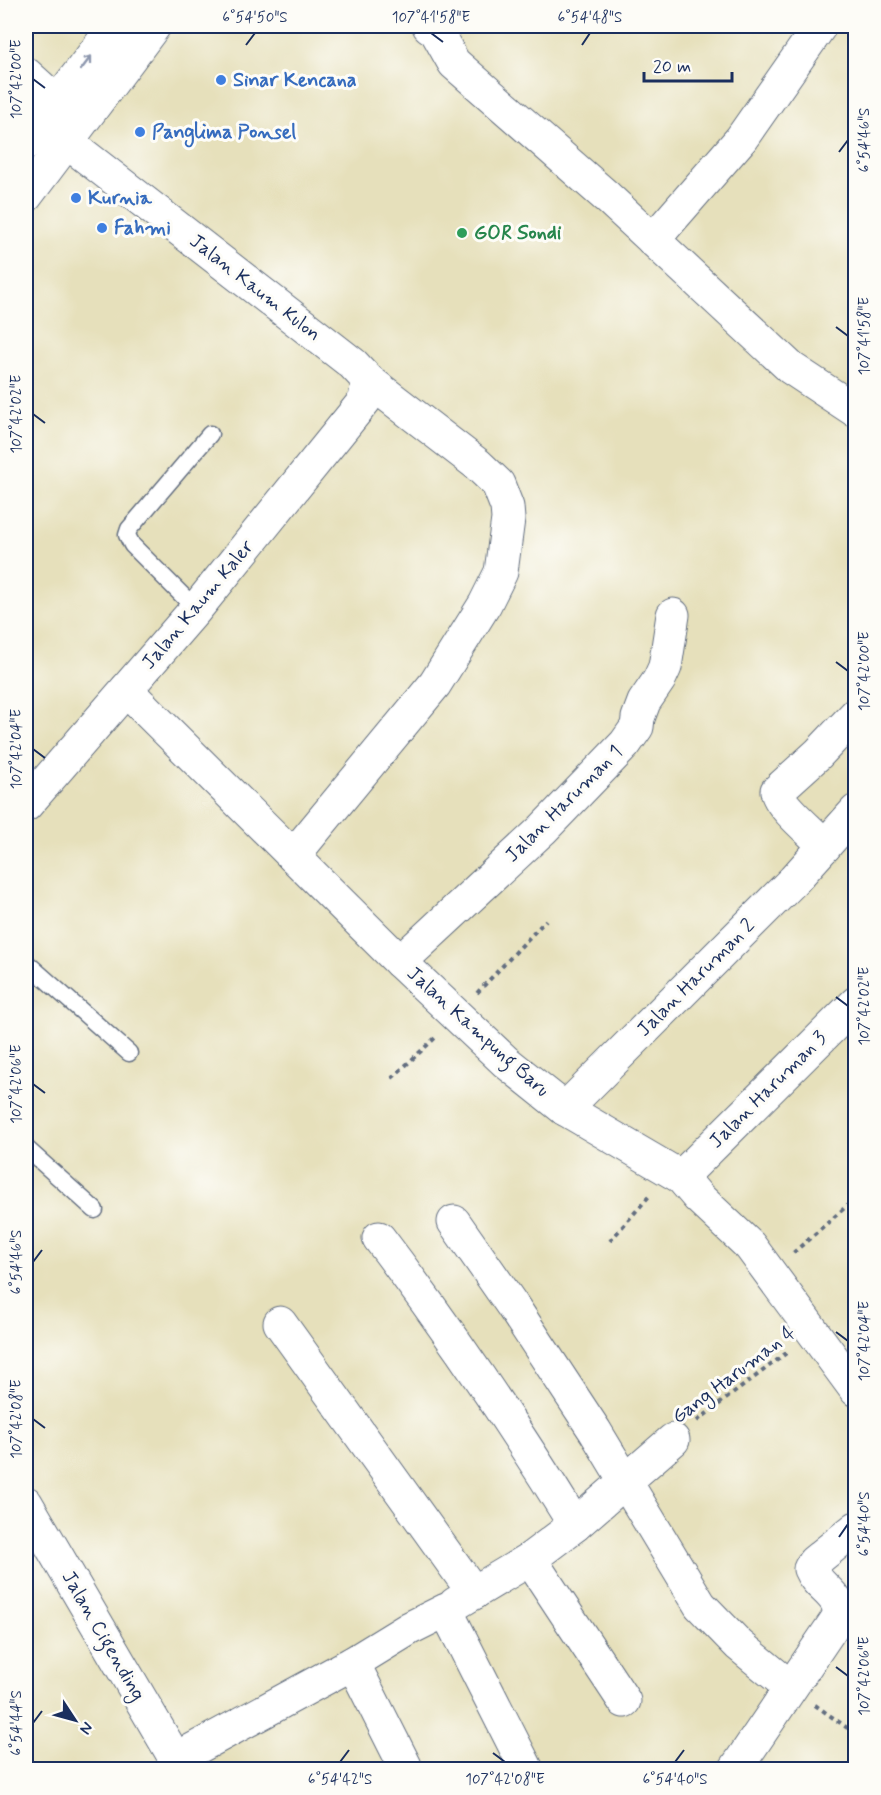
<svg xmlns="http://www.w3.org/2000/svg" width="881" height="1795" font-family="Mynerve,sans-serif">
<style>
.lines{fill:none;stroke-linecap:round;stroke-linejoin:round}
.lane-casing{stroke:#626d7f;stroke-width:19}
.street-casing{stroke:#626d7f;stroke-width:35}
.secondary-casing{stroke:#626d7f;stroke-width:35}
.highway-casing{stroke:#626d7f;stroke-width:35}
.path{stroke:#626d7f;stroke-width:4;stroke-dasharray:4.5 4.5;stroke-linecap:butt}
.lane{stroke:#fff;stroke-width:16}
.street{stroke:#fff;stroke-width:33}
.secondary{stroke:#fff;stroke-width:33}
.highway{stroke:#fff;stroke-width:33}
.oneway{stroke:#8d97ae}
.ticks{fill:none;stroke:#1b2f5e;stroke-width:2}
.shop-dot{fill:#3f7fe0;stroke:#fdfcf7;stroke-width:2}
.leisure-dot{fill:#2e9e5b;stroke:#fdfcf7;stroke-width:2}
.labels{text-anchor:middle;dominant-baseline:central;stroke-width:6;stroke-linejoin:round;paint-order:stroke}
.shop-label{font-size:20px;font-weight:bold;fill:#366cbe;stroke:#fdfcf7;text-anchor:start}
.leisure-label{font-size:20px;font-weight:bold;fill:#27864d;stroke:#fdfcf7;text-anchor:start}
.street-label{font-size:20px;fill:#1b2f5e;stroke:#fdfcf7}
.neatline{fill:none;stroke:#1b2f5e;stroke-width:2}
.ticks-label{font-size:15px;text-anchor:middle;fill:#1b2f5e}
</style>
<rect width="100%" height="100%" fill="#fdfcf7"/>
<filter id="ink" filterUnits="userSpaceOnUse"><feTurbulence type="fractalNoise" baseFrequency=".0167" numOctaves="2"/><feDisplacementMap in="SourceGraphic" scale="12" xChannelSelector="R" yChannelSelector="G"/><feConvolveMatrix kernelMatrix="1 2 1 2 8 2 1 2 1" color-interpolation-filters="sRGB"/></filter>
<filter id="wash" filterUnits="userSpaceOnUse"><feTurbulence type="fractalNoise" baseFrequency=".008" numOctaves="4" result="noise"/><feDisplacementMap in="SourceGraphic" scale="24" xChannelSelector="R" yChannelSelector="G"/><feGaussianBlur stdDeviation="1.35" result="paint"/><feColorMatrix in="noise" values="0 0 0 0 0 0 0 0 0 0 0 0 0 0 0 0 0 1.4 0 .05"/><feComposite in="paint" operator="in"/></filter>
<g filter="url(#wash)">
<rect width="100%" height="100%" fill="#e6e0bb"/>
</g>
<g filter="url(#ink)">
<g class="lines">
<g class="lane-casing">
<g id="lane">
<polyline points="196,609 132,545 127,535 129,529 210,434"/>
<polyline points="26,962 129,1053"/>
<polyline points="26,1148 95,1210"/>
</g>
</g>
<g class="street-casing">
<g id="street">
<polyline points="429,26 436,31 454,63 607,197 791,368 856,411"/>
<polyline points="26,74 57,102"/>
<polyline points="653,240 741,139 820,26"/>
<polyline points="126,690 400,962 506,1062 565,1109 681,1177 698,1197 750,1246 856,1390"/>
<polyline points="26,805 196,609 365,400 368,380 353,364 67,142"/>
<path d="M 825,846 C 814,834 779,806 777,791 L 818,754 L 856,714"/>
<polyline points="293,856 435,684 485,604 501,572 508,519 507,507 498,484 477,464 368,380"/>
<polyline points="400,962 542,830 625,744 637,727 638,718 644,702 659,680 665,667 673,615"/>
<polyline points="565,1109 794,880 856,811"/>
<polyline points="681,1177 856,1003"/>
<polyline points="454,1222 512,1305 595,1431 700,1605 739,1645 790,1687"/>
<path d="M 379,1238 C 449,1330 514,1426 575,1525"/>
<polyline points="280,1323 474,1593"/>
<polyline points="530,1559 624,1701"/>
<polyline points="455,1604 530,1559 575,1525 673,1440"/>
<polyline points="353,1663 405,1766"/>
<polyline points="176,1759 353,1663 410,1628 446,1610 527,1770"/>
<path d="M 735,1770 L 838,1618 C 844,1595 818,1589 810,1569 L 814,1562 L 856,1528"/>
</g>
</g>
<g class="secondary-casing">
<polyline id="secondary" points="26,1503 182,1770"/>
</g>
<g class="highway-casing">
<g id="highway">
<polyline points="26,143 115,26"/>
<polyline points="26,196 154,26"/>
</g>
</g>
<g class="path">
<polyline points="477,993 546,920"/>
<polyline points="392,1078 435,1038"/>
<polyline points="610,1241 651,1194"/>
<polyline points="793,1253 856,1198"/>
<polyline points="697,1421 789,1351"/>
<polyline points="815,1705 856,1734"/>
</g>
<use href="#lane" class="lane"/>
<use href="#street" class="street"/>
<use href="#secondary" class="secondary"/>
<use href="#highway" class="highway"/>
</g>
<defs><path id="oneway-shaft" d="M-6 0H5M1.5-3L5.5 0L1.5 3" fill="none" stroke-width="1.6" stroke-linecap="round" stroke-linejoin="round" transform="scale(1.5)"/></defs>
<use class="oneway" href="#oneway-shaft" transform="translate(86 63) rotate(-53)"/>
</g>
<path class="ticks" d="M 431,33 L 443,42M 246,45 L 255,33M 582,45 L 590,33M 33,79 L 45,88M 839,152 L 848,140M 836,327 L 848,336M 33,414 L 45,423M 836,662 L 848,671M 33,749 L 45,758M 836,997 L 848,1006M 33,1084 L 45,1093M 33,1262 L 42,1250M 836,1332 L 848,1341M 33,1419 L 45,1428M 839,1537 L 848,1524M 836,1667 L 848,1676M 33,1723 L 42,1711M 493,1753 L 505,1762M 340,1762 L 349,1750M 675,1762 L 684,1750"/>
<g class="shop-dot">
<circle cx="221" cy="80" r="6"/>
<circle cx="140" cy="132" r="6"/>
<circle cx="76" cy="198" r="6"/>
<circle cx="102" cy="228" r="6"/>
</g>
<circle class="leisure-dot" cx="462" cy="233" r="6"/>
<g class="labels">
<g class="shop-label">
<text x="233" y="80">Sinar Kencana</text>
<text x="152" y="132">Panglima Ponsel</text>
<text x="88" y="198">Kurnia</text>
<text x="114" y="228">Fahmi</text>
</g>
<g class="leisure-label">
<text x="474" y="233">GOR Sondi</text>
</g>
<g class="street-label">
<text transform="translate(255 288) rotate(38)">Jalan Kaum Kulon</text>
<text transform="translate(198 605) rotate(-50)">Jalan Kaum Kaler</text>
<text transform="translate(564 804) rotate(-45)">Jalan Haruman 1</text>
<text transform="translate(696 978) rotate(-45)">Jalan Haruman 2</text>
<text transform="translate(478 1032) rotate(42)">Jalan Kampung Baru</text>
<text transform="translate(768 1090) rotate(-45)">Jalan Haruman 3</text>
<text transform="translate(734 1375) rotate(-37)">Gang Haruman 4</text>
<text transform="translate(103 1636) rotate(60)">Jalan Cigending</text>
</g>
</g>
<rect width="881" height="1795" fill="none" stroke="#fdfcf7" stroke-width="66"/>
<g transform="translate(75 1720) rotate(126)" stroke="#fdfcf7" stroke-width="4.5" paint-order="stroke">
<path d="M0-4.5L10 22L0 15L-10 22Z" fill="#1b2f5e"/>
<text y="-9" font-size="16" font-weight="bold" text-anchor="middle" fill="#1b2f5e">N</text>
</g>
<path d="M644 72v9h88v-9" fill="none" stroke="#1b2f5e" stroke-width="3"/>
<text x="653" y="72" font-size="18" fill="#1b2f5e" stroke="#fdfcf7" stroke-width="4.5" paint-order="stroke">20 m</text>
<rect x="33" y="33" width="815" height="1729" class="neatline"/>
<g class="ticks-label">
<text x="255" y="22">6°54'50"S</text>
<text x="431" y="22">107°41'58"E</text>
<text x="590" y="22">6°54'48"S</text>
<text transform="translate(16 79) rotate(-90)" y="5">107°42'00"E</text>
<text transform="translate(864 140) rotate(-90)" y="5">6°54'46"S</text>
<text transform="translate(864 336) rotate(-90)" y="5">107°41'58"E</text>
<text transform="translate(16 414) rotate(-90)" y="5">107°42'02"E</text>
<text transform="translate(864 671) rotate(-90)" y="5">107°42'00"E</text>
<text transform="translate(16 749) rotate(-90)" y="5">107°42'04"E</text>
<text transform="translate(864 1006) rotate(-90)" y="5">107°42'02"E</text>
<text transform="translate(16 1084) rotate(-90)" y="5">107°42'06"E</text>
<text transform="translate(16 1262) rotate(-90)" y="5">6°54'46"S</text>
<text transform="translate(864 1341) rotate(-90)" y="5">107°42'04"E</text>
<text transform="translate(16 1419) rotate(-90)" y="5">107°42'08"E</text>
<text transform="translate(864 1524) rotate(-90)" y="5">6°54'40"S</text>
<text transform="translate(864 1676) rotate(-90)" y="5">107°42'06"E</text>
<text transform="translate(16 1723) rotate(-90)" y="5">6°54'44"S</text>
<text x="340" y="1784">6°54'42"S</text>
<text x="505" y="1784">107°42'08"E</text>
<text x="675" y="1784">6°54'40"S</text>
</g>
</svg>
